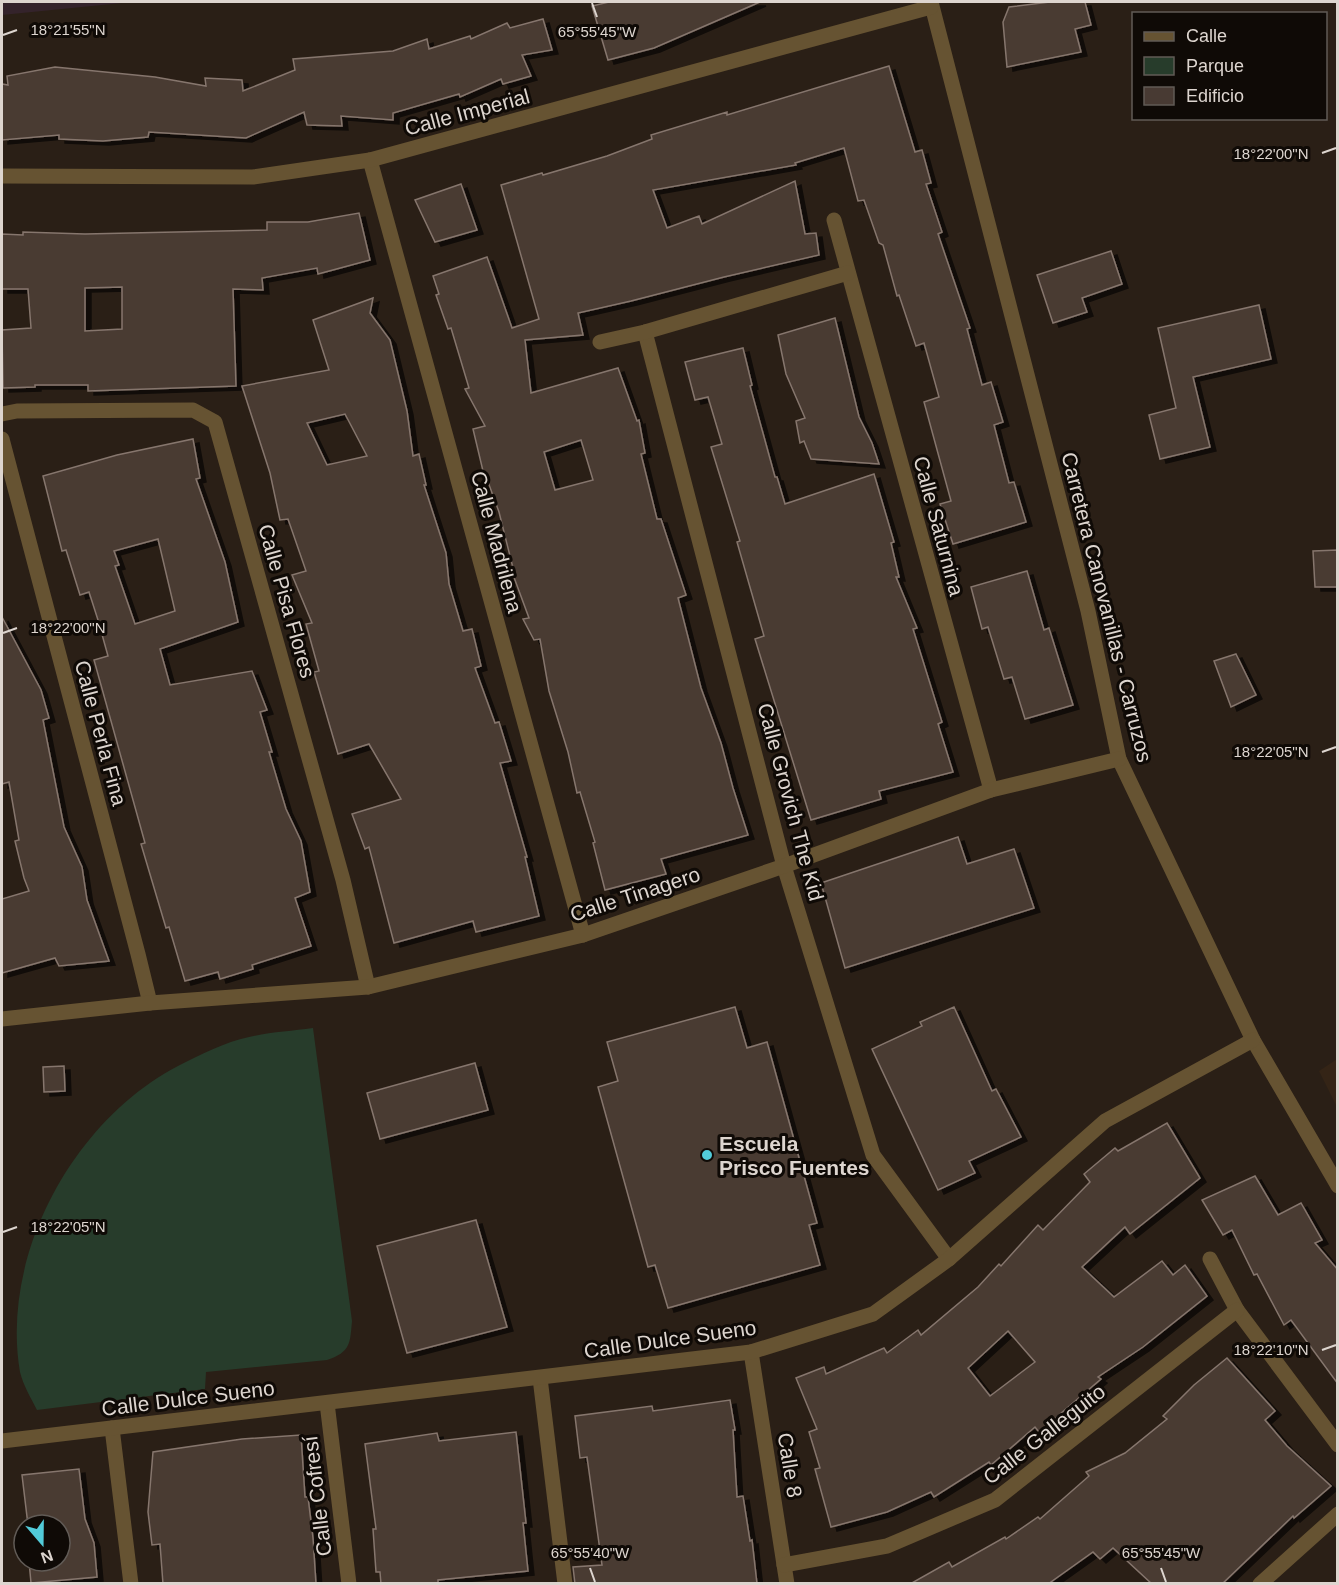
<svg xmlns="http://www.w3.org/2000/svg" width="1339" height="1585" font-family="Helvetica,sans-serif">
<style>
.industrial{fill:#34232b}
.built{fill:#342416}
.green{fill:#273c2b}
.building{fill:#483a33;stroke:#86766d;stroke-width:1.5;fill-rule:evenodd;filter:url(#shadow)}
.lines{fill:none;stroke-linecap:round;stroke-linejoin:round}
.minor{stroke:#665332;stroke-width:15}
.ticks{fill:none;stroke:#ddd5cf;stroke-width:2}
.poi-dot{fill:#52cbd9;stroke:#0f0a06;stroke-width:2}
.labels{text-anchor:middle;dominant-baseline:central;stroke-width:6;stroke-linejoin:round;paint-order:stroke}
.street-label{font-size:21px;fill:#ddd5cf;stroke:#0f0a06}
.poi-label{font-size:21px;font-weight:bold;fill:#ddd5cf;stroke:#0f0a06;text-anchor:start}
.ticks-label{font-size:15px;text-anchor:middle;fill:#ddd5cf;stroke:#0f0a06;stroke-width:6;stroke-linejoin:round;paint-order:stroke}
</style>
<defs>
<filter id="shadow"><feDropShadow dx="6" dy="4" stdDeviation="0" flood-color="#0009"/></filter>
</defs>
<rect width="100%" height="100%" fill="#2a1f16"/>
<polygon class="industrial" points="2,2 132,2 2,15"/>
<polygon class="built" points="1337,1059 1337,1107 1319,1071"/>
<path class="green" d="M 313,1028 L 352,1321 C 350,1343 351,1352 327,1360 L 206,1372 L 205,1389 L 37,1410 C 31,1398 23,1385 20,1372 C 0,1255 74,1120 178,1066 C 200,1055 225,1042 249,1037 C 270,1032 292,1031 313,1028 Z"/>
<g class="building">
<polygon points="609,2 760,2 654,48 608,60 592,6"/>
<polygon points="1050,2 1085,2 1091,25 1075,29 1081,52 1007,67 1003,22 1009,7"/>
<polygon points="543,19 552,50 522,55 531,76 503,84 501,79 460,97 459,94 393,113 393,120 341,116 342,126 307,125 304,112 246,138 149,132 148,137 103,141 59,139 59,135 2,140 2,84 8,85 7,76 55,67 155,77 206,86 205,78 242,80 243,91 295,70 293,59 393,51 427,39 429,49 470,36 471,39 507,23 510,28"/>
<path d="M 889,66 L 915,152 L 922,150 L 931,183 L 926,184 L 942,232 L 938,234 L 970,328 L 967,329 L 982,385 L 991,382 L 1003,422 L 994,425 L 1009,483 L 1014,482 L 1026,522 L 953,544 L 940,504 L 951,501 L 924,402 L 939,397 L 924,343 L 916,346 L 899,295 L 897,296 L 883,245 L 879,243 L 864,200 L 858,201 L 844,148 L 795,163 L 796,165 L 653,190 L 667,228 L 699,216 L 702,224 L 795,181 L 805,234 L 816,233 L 819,255 L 724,277 L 631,301 L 578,313 L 583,335 L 525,340 L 531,393 L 618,368 L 637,421 L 639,420 L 645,453 L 641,454 L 657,519 L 661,519 L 686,595 L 678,598 L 701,688 L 721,743 L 733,788 L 748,835 L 661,859 L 666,874 L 605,890 L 593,843 L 595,842 L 580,792 L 577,793 L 568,752 L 549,691 L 540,639 L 534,640 L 523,619 L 529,618 L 512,572 L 514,572 L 499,512 L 484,471 L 483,471 L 473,429 L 485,426 L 465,389 L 469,388 L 451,328 L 448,329 L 436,295 L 439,294 L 433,276 L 487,257 L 512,328 L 539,319 L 501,185 L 542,173 L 543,175 L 607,156 L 652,139 L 651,135 L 727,112 L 727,115 ZM 581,440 L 593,480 L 555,490 L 544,452 Z"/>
<polygon points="461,184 477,230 435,242 415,200"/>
<path d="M 359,213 L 370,260 L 318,274 L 317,268 L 262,278 L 263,290 L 233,289 L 236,386 L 88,391 L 88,385 L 35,385 L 35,387 L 3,388 L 2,330 L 31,328 L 28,289 L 2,289 L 2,234 L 23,235 L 23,232 L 85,234 L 267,230 L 267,222 L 308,222 ZM 122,287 L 122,329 L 85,331 L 85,288 Z"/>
<polygon points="1111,251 1122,284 1082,298 1087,312 1053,323 1037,275"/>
<path d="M 373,298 L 370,313 L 390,340 L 407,411 L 413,456 L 419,454 L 426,485 L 424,485 L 446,553 L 449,584 L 463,631 L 472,629 L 481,666 L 475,668 L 495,723 L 499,722 L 511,761 L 500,763 L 527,857 L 525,857 L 539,916 L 476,932 L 473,921 L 394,943 L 369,847 L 365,849 L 352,814 L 401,799 L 369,744 L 338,754 L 314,672 L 319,671 L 306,624 L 312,623 L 292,575 L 306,571 L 288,519 L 280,520 L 270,473 L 242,386 L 329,370 L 313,320 ZM 345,414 L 367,456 L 327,465 L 307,423 Z"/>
<polygon points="1259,305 1271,359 1193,377 1210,447 1160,459 1149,415 1176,408 1158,328"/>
<polygon points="835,318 859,417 872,443 879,464 811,459 804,441 800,443 796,421 805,418 786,374 778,335"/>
<polygon points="743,348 752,385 750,386 775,477 777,477 785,504 874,474 894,542 891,543 899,577 896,577 917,628 913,629 942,722 938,724 953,772 879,791 881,799 811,820 755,639 764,636 737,542 740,541 711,447 722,444 708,397 695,400 685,362"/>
<path d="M 193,439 L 200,478 L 196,479 L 225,562 L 238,622 L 160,649 L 170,685 L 252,671 L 267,710 L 260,712 L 272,752 L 269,752 L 286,809 L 301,841 L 310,892 L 295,898 L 311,946 L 252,965 L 253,969 L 220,979 L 218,972 L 185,981 L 169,927 L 166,928 L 141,844 L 145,843 L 94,660 L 108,656 L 98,620 L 89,592 L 80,595 L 66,550 L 62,551 L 43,476 L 117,455 ZM 158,539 L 175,611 L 135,624 L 115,566 L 119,565 L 114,551 Z"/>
<polygon points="1338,550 1338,587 1315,587 1313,551"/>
<polygon points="1027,571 1044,630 1049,628 1073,705 1025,719 1012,677 1004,679 988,627 982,629 971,587"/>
<polygon points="2,617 41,690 49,718 43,720 64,827 82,867 87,900 109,961 59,966 55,958 2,973 2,899 29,891 24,878 15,841 19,840 9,782 2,784"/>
<polygon points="1236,654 1256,695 1231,707 1214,661"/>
<polygon points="958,837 967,864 1014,849 1034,908 845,968 821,883"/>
<polygon points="735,1007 747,1048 767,1042 817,1223 809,1225 820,1265 668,1308 655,1265 648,1267 598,1087 618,1081 607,1042"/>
<polygon points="954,1007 992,1091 996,1089 1021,1137 969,1161 975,1173 938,1190 872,1049 922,1026 920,1022"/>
<polygon points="475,1063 488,1110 380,1139 367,1093"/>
<polygon points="64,1066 65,1091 44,1092 43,1067"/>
<path d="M 1167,1123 L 1200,1178 L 1130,1234 L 1125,1227 L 1082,1267 L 1114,1297 L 1162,1261 L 1173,1275 L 1185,1265 L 1207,1296 L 1143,1347 L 1098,1377 L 1101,1379 L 1039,1432 L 1035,1427 L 991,1465 L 989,1462 L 934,1497 L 931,1492 L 887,1512 L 831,1527 L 815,1469 L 820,1468 L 809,1432 L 817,1429 L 796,1378 L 824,1367 L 826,1374 L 884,1348 L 887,1353 L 918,1330 L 921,1335 L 978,1287 L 999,1264 L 1001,1266 L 1038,1225 L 1043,1230 L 1090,1182 L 1084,1174 L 1115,1148 L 1118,1151 ZM 1008,1331 L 1035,1362 L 990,1396 L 968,1368 Z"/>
<polygon points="1255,1176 1278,1215 1301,1203 1322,1240 1315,1243 1338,1270 1338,1384 1291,1320 1284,1325 1257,1274 1254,1275 1232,1230 1223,1235 1202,1200"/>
<polygon points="476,1220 507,1327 407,1353 377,1246"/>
<polygon points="1227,1358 1275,1411 1265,1420 1287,1446 1331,1486 1294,1518 1293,1516 1222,1584 1152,1584 1113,1548 1100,1559 1093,1552 1048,1584 910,1584 949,1562 952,1567 1005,1537 1006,1539 1038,1517 1040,1519 1089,1476 1086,1472 1125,1453 1167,1419 1163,1416 1194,1385"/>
<polygon points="730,1400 735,1430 733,1430 737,1497 743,1496 750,1541 752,1540 757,1584 575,1584 573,1567 602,1565 587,1457 580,1458 575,1416 652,1406 653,1411"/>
<polygon points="516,1432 526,1523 523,1523 528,1571 438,1580 438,1584 381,1584 380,1572 376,1572 373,1529 376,1529 365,1444 437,1433 439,1441"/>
<polygon points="301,1435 305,1497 308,1497 313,1538 316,1584 163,1584 160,1544 152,1545 148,1512 153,1452 242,1439"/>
<polygon points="79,1469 85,1519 94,1543 97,1577 31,1583 29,1561 60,1561 60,1525 28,1525 22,1475"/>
</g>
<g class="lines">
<g class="minor">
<polyline points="931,2 1088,611 1119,759 1253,1040 1338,1186"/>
<polyline points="370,160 583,935"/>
<polyline points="2,176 253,177 370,160 931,7"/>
<polyline points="834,220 991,790"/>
<polyline points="645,332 784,866 873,1155 949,1259"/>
<polyline points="600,342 645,332 848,273"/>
<polyline points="2,414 17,411 193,410 215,422 343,880 368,987"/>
<polyline points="2,439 138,954 150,1003"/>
<polyline points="2,1019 150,1003 368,987 583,935 784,866 991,790 1119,759"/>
<polyline points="1210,1259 1237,1310 1338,1445"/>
<polyline points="751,1352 787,1584"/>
<polyline points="540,1378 565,1584"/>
<polyline points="327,1403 349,1584"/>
<polyline points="112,1428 131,1584"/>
<polyline points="2,1441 751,1352 873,1314 949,1259 1105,1121 1253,1040"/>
<polyline points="784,1565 887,1546 995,1500 1237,1310"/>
<polyline points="1260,1584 1338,1514"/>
</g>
</g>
<path class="ticks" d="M 592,3 L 597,17M 3,35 L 17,30M 1322,153 L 1336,148M 3,633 L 17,628M 1322,752 L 1336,747M 3,1232 L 17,1227M 1322,1350 L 1336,1345M 590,1568 L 595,1582M 1161,1568 L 1166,1582"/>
<circle class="poi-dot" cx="707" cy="1155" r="6"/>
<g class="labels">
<g class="street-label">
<text transform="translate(467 112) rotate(-15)">Calle Imperial</text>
<text transform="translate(939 526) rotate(75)">Calle Saturnina</text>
<text transform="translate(497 542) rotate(75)">Calle Madrilena</text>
<text transform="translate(287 601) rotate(74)">Calle Pisa Flores</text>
<text transform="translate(1107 607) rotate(76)">Carretera Canovanillas - Carruzos</text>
<text transform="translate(101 733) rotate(75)">Calle Perla Fina</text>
<text transform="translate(791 802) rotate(75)">Calle Grovich The Kid</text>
<text transform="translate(635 894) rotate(-18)">Calle Tinagero</text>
<text transform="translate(670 1339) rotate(-8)">Calle Dulce Sueno</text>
<text transform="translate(188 1398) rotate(-7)">Calle Dulce Sueno</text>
<text transform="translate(1044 1434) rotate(-38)">Calle Galleguito</text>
<text transform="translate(790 1465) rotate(81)">Calle 8</text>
<text transform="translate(317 1496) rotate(-97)">Calle Cofresí</text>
</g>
<g class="poi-label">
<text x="719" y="1143">Escuela<tspan x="719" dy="24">Prisco Fuentes</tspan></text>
</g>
</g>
<g class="ticks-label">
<text x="68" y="35">18°21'55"N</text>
<text x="597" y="37">65°55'45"W</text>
<text x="1271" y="159">18°22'00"N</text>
<text x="68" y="633">18°22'00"N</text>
<text x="1271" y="757">18°22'05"N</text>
<text x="68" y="1232">18°22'05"N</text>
<text x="1271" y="1355">18°22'10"N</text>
<text x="590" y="1558">65°55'40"W</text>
<text x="1161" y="1558">65°55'45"W</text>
</g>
<rect width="1339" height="1585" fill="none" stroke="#ddd5cf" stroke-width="6"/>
<rect x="1132" y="12" width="195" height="108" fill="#0f0a06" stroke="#615b56" stroke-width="1.5"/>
<rect x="1144" y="32" width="30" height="9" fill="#665332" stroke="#615b56" stroke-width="1.5"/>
<text x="1186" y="42" font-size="18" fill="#ddd5cf">Calle</text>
<rect x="1144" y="57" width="30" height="18" fill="#273c2b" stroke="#615b56" stroke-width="1.5"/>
<text x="1186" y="72" font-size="18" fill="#ddd5cf">Parque</text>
<rect x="1144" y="87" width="30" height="18" fill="#483a33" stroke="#615b56" stroke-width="1.5"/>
<text x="1186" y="102" font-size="18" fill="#ddd5cf">Edificio</text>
<g transform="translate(42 1543) rotate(160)"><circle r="28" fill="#0f0a06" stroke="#615b56" stroke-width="1.5"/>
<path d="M0-4.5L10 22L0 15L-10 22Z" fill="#52cbd9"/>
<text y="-9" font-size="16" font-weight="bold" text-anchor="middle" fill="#ddd5cf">N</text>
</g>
</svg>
